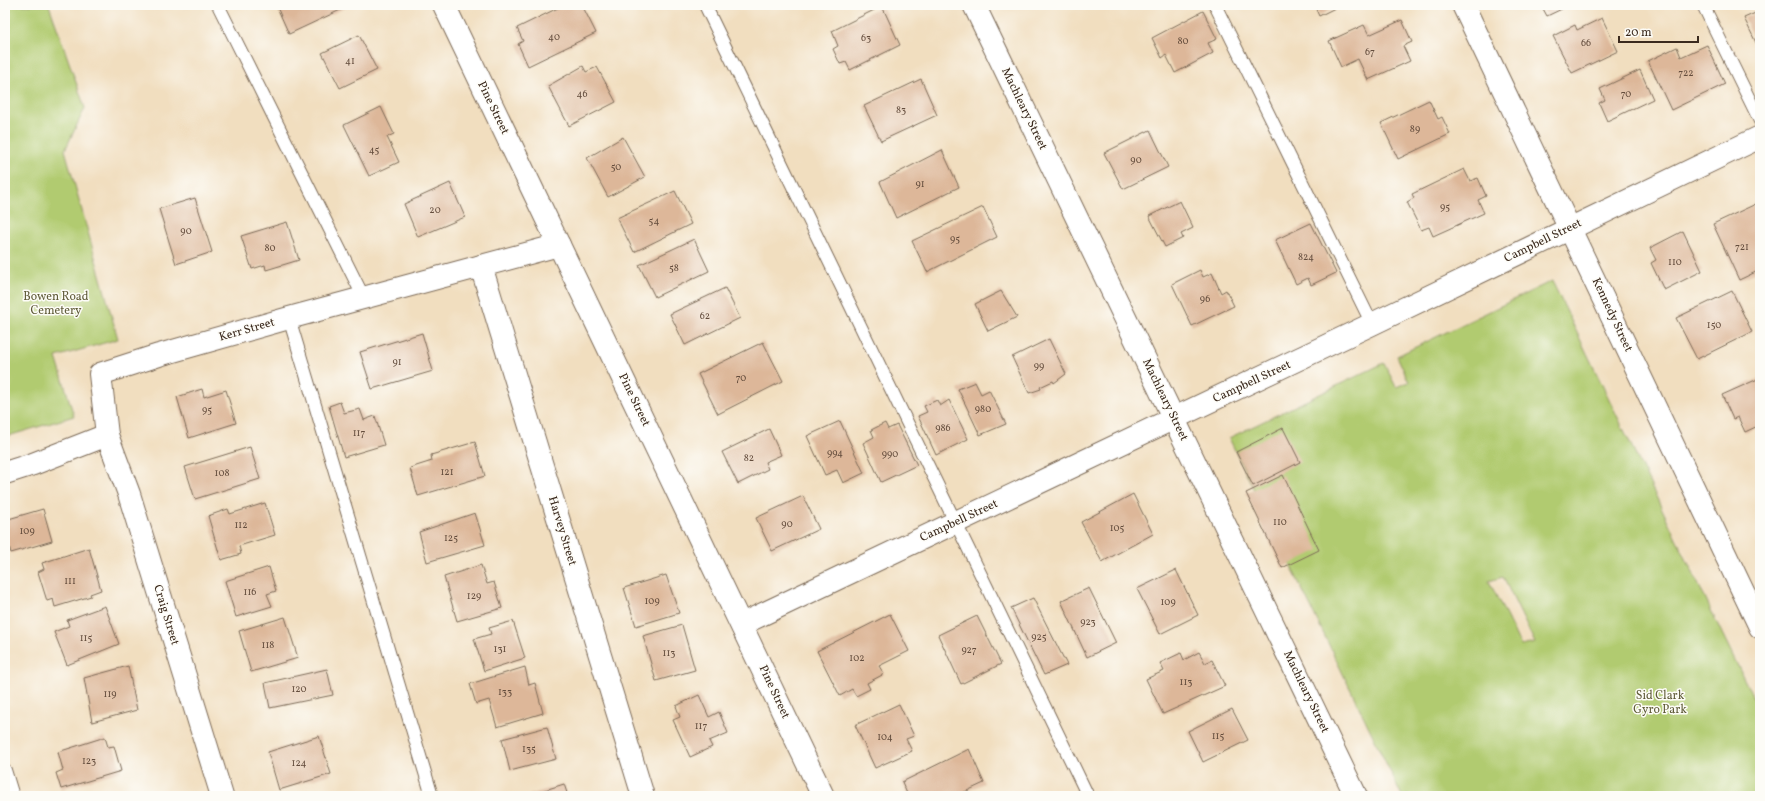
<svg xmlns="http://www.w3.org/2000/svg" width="1765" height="801" font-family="Vollkorn,serif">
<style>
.green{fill:#b1cb70;stroke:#767a47;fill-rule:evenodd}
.building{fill:#ddb799}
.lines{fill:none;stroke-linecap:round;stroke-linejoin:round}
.lane-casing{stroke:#7b6956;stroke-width:14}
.street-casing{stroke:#7b6956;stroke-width:24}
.secondary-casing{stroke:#7b6956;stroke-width:24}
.lane{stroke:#fff;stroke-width:12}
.street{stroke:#fff;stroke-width:22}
.secondary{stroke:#fff;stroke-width:22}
.labels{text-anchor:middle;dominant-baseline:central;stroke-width:3;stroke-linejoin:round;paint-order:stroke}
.number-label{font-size:10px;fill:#644d3d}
.street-label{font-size:12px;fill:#3b2a1e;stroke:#fdfcf7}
.park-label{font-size:12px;fill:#5e5a37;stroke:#fdfcf7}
</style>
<rect width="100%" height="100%" fill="#fdfcf7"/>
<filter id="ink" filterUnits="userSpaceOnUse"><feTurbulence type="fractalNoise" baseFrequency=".025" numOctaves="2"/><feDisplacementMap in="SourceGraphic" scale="8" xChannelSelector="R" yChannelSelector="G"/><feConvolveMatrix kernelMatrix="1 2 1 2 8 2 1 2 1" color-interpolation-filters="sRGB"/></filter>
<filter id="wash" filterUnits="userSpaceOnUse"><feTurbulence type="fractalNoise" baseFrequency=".012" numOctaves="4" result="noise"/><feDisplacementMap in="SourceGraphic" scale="16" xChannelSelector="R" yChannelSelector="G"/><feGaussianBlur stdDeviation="0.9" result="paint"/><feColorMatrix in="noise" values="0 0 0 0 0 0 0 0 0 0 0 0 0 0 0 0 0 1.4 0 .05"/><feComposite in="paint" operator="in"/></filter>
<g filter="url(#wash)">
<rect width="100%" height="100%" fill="#f1debf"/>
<g class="green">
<polygon points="5,5 49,5 85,108 65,150 118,339 56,357 74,416 5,437"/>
<path d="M 1552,281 L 1760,712 L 1760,796 L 1402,796 L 1229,438 L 1384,363 L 1396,387 L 1409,382 L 1397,356 ZM 1503,577 L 1535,643 L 1521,646 L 1489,581 Z"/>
</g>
<g id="blocks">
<g class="building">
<polygon points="276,5 351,5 289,34"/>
<polygon points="564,5 582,5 596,33 528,66 518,44 523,41 517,28"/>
<polygon points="1314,5 1341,5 1319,16"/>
<polygon points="1541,5 1570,5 1547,16"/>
<polygon points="882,6 900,45 850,70 846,62 840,64 833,49 838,46 832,31"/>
<polygon points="1203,11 1217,39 1208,43 1213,53 1175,73 1166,55 1162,58 1152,38"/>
<polygon points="1760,11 1760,51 1744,18"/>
<polygon points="1602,18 1618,51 1572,73 1553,36 1575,25 1577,30"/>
<polygon points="1402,20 1412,42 1403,46 1410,61 1368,80 1358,59 1341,67 1329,41 1364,25 1369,35"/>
<polygon points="359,35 377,70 340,88 322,53"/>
<polygon points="1707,45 1725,84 1671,110 1648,61 1677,47 1681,57"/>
<polygon points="583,66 586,72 597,67 616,102 569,126 548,86"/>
<polygon points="1640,70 1653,99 1607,121 1599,103 1605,100 1600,89"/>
<polygon points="921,79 937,115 881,141 864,106"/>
<polygon points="1429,100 1438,119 1442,117 1450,134 1398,159 1381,123"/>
<polygon points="381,107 394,134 387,137 399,162 369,176 344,125"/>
<polygon points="1150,130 1168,167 1123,189 1104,153"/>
<polygon points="623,137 645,177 608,197 587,158"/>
<polygon points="942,150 959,187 896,218 880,182"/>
<polygon points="1464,169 1470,181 1478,178 1486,196 1478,200 1484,213 1433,236 1429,227 1421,230 1407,202 1414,198 1412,194"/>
<polygon points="450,183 465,217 418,237 404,204"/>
<polygon points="675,191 691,224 634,252 617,218"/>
<polygon points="195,198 212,252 176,264 159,209"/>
<polygon points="1180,201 1193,228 1181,234 1183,238 1165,247 1149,216"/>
<polygon points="1760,202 1760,270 1739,280 1713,224"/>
<polygon points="983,207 997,237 927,272 912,241"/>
<polygon points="287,222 299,260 266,270 265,265 252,269 241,236"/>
<polygon points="1311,223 1336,273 1311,285 1308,278 1296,284 1275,240"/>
<polygon points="1683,231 1702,271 1664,290 1651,263 1656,260 1650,248"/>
<polygon points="694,239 709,271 655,297 639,265"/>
<polygon points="1200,270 1203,277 1212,273 1221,293 1226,290 1234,306 1192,326 1172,284"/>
<polygon points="725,288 740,318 685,345 670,314"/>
<polygon points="1001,291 1017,317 988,331 975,304"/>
<polygon points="1732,291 1752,332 1697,359 1676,318"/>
<polygon points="422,333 433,371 372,389 360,352"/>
<polygon points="1049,339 1066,374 1054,383 1053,381 1040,387 1041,389 1029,393 1012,357"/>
<polygon points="763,342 783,381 718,414 698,374"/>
<polygon points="1760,378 1760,425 1745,432 1738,417 1733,419 1722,395"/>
<polygon points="975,382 981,394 989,390 1006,424 980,435 958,389"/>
<polygon points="202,389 204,397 226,390 236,423 189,438 177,397"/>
<polygon points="937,400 940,406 949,400 968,439 936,455 918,416 927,412 924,406"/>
<polygon points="340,402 344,413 360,409 364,420 375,416 384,445 344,457 329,406"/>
<polygon points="840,421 864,473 843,483 837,470 825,475 807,436"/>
<polygon points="885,423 888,429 897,425 917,465 881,482 863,443 874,437 871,430"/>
<polygon points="1283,428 1300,462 1253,486 1236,452"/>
<polygon points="769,429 781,455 765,462 768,469 738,484 722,452"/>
<polygon points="475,442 485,476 418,496 410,468 432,461 431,455"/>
<polygon points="250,447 260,479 195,499 185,467"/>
<polygon points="1283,475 1319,550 1282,568 1246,493"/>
<polygon points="1133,494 1153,534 1102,562 1081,522"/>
<polygon points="803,496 819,529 772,551 756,518"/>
<polygon points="265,503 275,535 239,546 241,554 221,560 208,516 228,509 230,514"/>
<polygon points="43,509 52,541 11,553 9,546 5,547 5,520"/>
<polygon points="475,513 485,545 427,562 419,532"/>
<polygon points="89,548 101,590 90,594 91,596 55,607 53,599 47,601 38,572 44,569 42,563"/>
<polygon points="481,565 487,584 494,582 502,608 457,621 444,577"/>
<polygon points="269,567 276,591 267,594 272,606 236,617 225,581"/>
<polygon points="1176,570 1198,615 1160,634 1137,589"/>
<polygon points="666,575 679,613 636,626 624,588"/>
<polygon points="1089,588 1116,643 1087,657 1061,601"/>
<polygon points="1033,598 1067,665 1044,675 1011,608"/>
<polygon points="105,606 119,644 67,665 54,632 69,626 67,620"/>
<polygon points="890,614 909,651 879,666 884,674 867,683 870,689 856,696 852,689 840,696 817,651"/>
<polygon points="977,616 1001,664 961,684 938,635"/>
<polygon points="285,617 298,658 251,672 239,631"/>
<polygon points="513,621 525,658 484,671 474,639 491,634 489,628"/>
<polygon points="682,625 695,670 656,681 643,636"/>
<polygon points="1199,652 1205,663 1212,660 1225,686 1163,714 1146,679 1164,671 1160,663 1181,653 1184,660"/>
<polygon points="128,666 137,710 92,722 84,678"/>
<polygon points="525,667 529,685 535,683 543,713 497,727 489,700 476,704 470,684"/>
<polygon points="327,669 333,695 270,708 265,683"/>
<polygon points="699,695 709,717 719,712 728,733 709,741 712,747 690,757 673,720 680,717 676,706"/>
<polygon points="899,704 914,736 906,739 912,751 875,768 855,725"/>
<polygon points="1232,709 1248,740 1203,762 1188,731"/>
<polygon points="547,727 556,759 510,771 502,739"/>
<polygon points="319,736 331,774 279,790 268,752"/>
<polygon points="105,737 108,747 114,746 121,771 61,789 56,773 63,770 58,752"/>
<polygon points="969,749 984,783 956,796 908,796 902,782"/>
<polygon points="564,784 568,796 530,796 529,795"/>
</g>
</g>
</g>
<g filter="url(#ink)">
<use href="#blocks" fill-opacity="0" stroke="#7b6956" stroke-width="1"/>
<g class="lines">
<g class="lane-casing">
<g id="lane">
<polyline points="218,5 364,298"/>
<polyline points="705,5 1088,796"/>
<polyline points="1215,5 1372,324"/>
<polyline points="1703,5 1760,121"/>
<polyline points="289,318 432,796"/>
<polyline points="5,770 13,796"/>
</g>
</g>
<g class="street-casing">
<g id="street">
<polyline points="974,5 1356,796"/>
<polyline points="1463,5 1760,627"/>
<polyline points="481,266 643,796"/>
<polyline points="5,473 33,464 107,435"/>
<polyline points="742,624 1372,324 1760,137"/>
<polyline points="222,796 129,494 107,435 100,374 159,355 289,318 559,245"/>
</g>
</g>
<g class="secondary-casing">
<polyline id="secondary" points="444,5 823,796"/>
</g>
<use href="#lane" class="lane"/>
<use href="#street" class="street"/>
<use href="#secondary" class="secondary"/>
</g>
</g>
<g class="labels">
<g class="number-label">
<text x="554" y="37">40</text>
<text x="866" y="38">63</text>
<text x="1183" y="41">80</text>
<text x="1586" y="43">66</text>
<text x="1370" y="52">67</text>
<text x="350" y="61">41</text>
<text x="1686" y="73">722</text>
<text x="582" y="94">46</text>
<text x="1626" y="94">70</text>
<text x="901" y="110">83</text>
<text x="1415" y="129">89</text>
<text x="374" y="150">45</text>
<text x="1136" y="160">90</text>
<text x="616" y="167">50</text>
<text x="920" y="184">91</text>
<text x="1445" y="207">95</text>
<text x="435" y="210">20</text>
<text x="654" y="221">54</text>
<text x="186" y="231">90</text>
<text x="955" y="239">95</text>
<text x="1742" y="247">721</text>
<text x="270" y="248">80</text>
<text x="1306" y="257">824</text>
<text x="1675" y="262">110</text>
<text x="674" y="268">58</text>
<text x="1205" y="299">96</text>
<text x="705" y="316">62</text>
<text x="1714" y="325">150</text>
<text x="397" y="362">91</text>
<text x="1039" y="366">99</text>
<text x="741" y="378">70</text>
<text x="983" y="409">980</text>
<text x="207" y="410">95</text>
<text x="943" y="428">986</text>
<text x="359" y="433">117</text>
<text x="835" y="453">994</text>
<text x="890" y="454">990</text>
<text x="749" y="458">82</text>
<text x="447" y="472">121</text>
<text x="222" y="473">108</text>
<text x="1280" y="522">110</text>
<text x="787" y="524">90</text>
<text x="241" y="525">112</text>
<text x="1117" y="528">105</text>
<text x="27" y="531">109</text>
<text x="451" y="538">125</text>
<text x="70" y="581">111</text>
<text x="250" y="592">116</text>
<text x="474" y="596">129</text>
<text x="652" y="601">109</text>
<text x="1168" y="602">109</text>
<text x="1088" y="622">923</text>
<text x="1039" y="637">925</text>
<text x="86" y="638">115</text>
<text x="268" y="645">118</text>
<text x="500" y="649">131</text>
<text x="969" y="650">927</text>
<text x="669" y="653">113</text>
<text x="857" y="658">102</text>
<text x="1186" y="682">113</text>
<text x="299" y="689">120</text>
<text x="505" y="692">133</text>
<text x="110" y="694">119</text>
<text x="701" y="726">117</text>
<text x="1218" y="736">115</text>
<text x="885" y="737">104</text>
<text x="529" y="749">135</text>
<text x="89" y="761">123</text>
<text x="299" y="763">124</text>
</g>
<g class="street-label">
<text transform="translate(493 108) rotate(64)">Pine Street</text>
<text transform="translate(1024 109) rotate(64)">Machleary Street</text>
<text transform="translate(1543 241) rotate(-26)">Campbell Street</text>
<text transform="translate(1612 315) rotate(65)">Kennedy Street</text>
<text transform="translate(247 330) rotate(-16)">Kerr Street</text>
<text transform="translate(1252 382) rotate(-25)">Campbell Street</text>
<text transform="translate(634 400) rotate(64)">Pine Street</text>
<text transform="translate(1165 400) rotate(64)">Machleary Street</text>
<text transform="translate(959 521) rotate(-25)">Campbell Street</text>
<text transform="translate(562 531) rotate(73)">Harvey Street</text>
<text transform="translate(166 615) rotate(73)">Craig Street</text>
<text transform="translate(774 692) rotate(65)">Pine Street</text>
<text transform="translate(1306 692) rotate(64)">Machleary Street</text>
</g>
<g class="park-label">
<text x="56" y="297">Bowen Road<tspan x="56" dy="14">Cemetery</tspan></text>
<text x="1660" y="696">Sid Clark<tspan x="1660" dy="14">Gyro Park</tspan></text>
</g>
</g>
<rect width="1765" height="801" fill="none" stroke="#fdfcf7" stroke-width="20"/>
<path d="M1619 36v6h79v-6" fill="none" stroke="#3b2a1e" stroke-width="2"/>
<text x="1625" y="36" font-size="12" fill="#3b2a1e" stroke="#fdfcf7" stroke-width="3" paint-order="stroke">20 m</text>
</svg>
